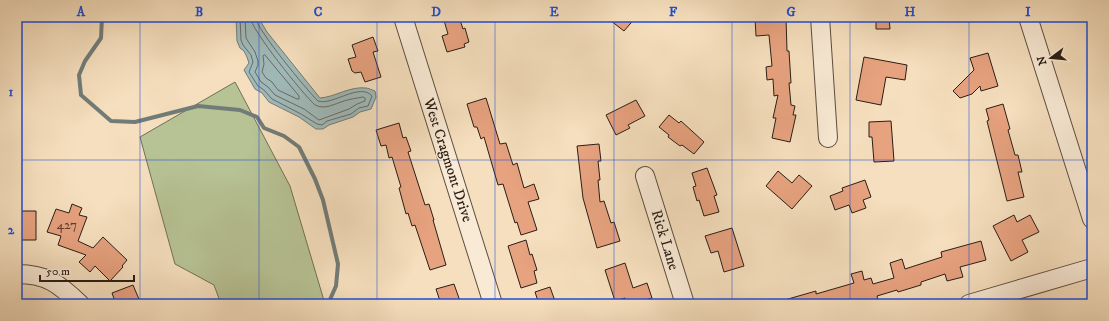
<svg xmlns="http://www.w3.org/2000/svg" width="1109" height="321" font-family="'IM FELL DW Pica',serif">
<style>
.green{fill:#b7c395;stroke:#707056}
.water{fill:#a0baba;stroke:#717c78}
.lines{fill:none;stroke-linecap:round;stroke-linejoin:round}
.shore{stroke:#656c68;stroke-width:1}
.stream{stroke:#717c78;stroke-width:4}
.building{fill:#e7a27f;stroke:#2a1e16}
.minor-casing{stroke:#5d4e40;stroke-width:20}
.minor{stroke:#f9ead5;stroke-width:18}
.grid{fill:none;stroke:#1d4ed8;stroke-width:1;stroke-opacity:0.55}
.labels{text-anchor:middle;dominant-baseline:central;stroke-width:3;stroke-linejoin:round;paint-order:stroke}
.number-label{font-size:13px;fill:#593f30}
.street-label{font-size:15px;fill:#2a1e16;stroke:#f9ead5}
.neatline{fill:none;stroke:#1d4ed8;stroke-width:1.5}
.grid-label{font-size:13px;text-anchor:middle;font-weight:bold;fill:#1d4ed8}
</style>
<rect width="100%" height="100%" fill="#f6dfbe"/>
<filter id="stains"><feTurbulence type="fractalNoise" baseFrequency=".005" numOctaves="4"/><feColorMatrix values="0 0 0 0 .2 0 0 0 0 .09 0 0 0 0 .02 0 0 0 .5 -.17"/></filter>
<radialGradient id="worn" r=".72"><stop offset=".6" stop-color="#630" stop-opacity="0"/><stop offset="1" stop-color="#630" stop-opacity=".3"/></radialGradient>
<polygon class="green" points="235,82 290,186 325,304 221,304 214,285 175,264 140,137"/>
<path class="water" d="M 236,17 L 258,17 L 267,32 L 320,98 C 335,97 350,86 366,88 C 368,88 372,90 375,91 L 376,97 L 371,109 L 360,112 L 353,117 L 329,125 L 323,129 L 316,129 L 299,117 L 269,102 L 262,93 L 255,89 L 244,70 L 249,63 L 247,57 L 244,51 L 240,48 L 237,41 Z"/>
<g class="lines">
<g class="shore">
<path d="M 240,17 L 241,40 L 243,45 L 251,55 L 253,62 L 249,72 L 258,86 L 264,90 L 272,99 L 301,114 L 317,124 L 322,125 L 327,121 L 351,114 L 359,108 L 368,106 L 372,96 C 360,82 332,106 318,101 C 306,89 257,30 255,17"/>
<path d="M 245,17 L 246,38 L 255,52 L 258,61 L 258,65 L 255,72 L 261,82 L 268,87 L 275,95 L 304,109 L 319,120 L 349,109 L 357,104 L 365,101 L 365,98 L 363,97 C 357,98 350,99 344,101 C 334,104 325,110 315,105 C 303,94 251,30 250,17"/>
<polygon points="265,55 299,96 299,99 297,99 278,90 272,82 266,78 262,72 264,64 263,56"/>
</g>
<polyline class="stream" points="102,17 101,38 85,61 79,75 81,95 111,121 135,122 198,106 240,110 257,117 264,128 284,136 299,147 315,179 323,200 338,264 336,286 328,304"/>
</g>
<g class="building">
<polygon points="443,17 459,17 463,29 465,28 469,42 464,44 465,47 447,52 442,36 448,34"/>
<polygon points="606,17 636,17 624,31"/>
<polygon points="786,17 787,51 789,51 791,83 789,83 791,105 795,106 793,115 796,115 790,142 772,138 776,118 773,118 778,95 774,96 773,79 767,80 766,67 772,66 769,35 756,36 755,18"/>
<polygon points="876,17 889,17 890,29 876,29"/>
<polygon points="373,37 378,51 373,52 381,77 365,82 361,72 355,73 352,71 348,59 356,57 352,45"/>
<polygon points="988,53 998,86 981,91 980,86 972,94 960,98 953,91 974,70 970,58"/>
<polygon points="864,57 907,65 905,80 886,77 881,105 856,100"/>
<polygon points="486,98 500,144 506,143 513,165 517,163 524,188 534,184 539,199 528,202 537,230 521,235 517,222 515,223 503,184 498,185 484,137 481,139 477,127 474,127 467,104"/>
<polygon points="636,100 645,116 628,125 630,128 616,135 606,115"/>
<polygon points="1003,104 1010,129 1008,130 1015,155 1018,155 1022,172 1018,172 1024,197 1007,201 987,121 989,120 986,109"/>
<polygon points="669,115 679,123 681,121 704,142 694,154 682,145 680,146 668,137 669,135 659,127"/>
<polygon points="891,121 894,161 874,162 872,137 869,137 869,122"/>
<polygon points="399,123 403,138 406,137 411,151 408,152 425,205 429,204 434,220 433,220 446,265 430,270 415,225 412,226 408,213 406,214 399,188 401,187 392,157 389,158 386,145 381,146 376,130"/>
<polygon points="599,144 601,161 598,161 600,180 598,180 600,202 604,201 611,223 614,222 620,241 597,248 583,198 577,146"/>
<polygon points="707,168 717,195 714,196 719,212 704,216 699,200 697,201 693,187 696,186 692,173"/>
<polygon points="778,171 792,183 799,175 812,186 792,209 766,186"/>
<polygon points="865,180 871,197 863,200 866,208 852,213 849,205 835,210 830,196 843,191 842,188"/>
<polygon points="72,204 82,208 79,215 87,217 78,241 93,248 103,237 127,260 122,266 123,267 110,281 95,266 90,272 79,262 86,255 58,245 61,236 47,232 56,209 69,213"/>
<polygon points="17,211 36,211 36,240 21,240 21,238 17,238"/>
<polygon points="1014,215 1017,222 1030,215 1039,232 1022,240 1028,252 1011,261 993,226"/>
<polygon points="732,228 744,266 724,272 718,251 711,253 705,236"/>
<polygon points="526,240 530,255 532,254 537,270 534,271 537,283 521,288 508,246"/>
<polygon points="981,241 986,260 960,267 963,277 947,281 945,274 921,282 921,285 898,292 897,290 877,296 878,300 863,304 781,304 781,301 816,291 816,294 854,283 851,274 862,271 864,280 871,278 873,284 894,278 890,263 902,259 905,269 942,257 941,252"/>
<polygon points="625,263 633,288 647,283 652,298 633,304 627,304 625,298 615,301 605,270"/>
<polygon points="454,284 461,304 441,304 436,289"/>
<polygon points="133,285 141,304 116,304 112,293"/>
<polygon points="550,287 556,304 539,304 535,292"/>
</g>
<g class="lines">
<g class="minor-casing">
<g id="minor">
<polyline points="403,17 493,304"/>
<polyline points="820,17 828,138"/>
<polyline points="1028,17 1092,219"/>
<polyline points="645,176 685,304"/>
<path d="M 17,274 C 47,274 59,284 80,304"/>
<polyline points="969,304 1092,268"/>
</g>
</g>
<use href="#minor" class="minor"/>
</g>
<path class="grid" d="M 140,17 L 140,304M 259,17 L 259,304M 377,17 L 377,304M 495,17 L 495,304M 614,17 L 614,304M 732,17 L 732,304M 850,17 L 850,304M 969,17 L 969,304M 17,160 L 1092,160"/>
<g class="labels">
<g class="number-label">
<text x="67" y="225">427</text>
</g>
<g class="street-label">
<text transform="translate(448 160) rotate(72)">West Cragmont Drive</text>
<text transform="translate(665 240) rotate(73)">Rick Lane</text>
</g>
</g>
<rect width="1109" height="321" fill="none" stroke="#f6dfbe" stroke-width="44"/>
<g transform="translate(1051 58) rotate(254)" stroke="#f9ead5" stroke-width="3" paint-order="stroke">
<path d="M0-3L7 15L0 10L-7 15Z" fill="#2a1e16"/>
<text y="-6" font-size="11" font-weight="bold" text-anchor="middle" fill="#2a1e16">N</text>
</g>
<path d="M40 275v6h94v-6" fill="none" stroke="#2a1e16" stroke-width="2"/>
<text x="46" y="275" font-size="12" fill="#2a1e16" stroke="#f9ead5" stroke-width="3" paint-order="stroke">50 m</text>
<rect x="22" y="22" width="1065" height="277" class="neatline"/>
<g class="grid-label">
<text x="81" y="16">A</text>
<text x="199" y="16">B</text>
<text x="318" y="16">C</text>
<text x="436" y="16">D</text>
<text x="554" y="16">E</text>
<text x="673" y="16">F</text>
<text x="791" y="16">G</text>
<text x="910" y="16">H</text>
<text x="1028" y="16">I</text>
<text x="11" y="96">1</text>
<text x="11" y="234">2</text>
</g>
<rect width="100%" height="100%" filter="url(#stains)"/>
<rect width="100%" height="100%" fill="url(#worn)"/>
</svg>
